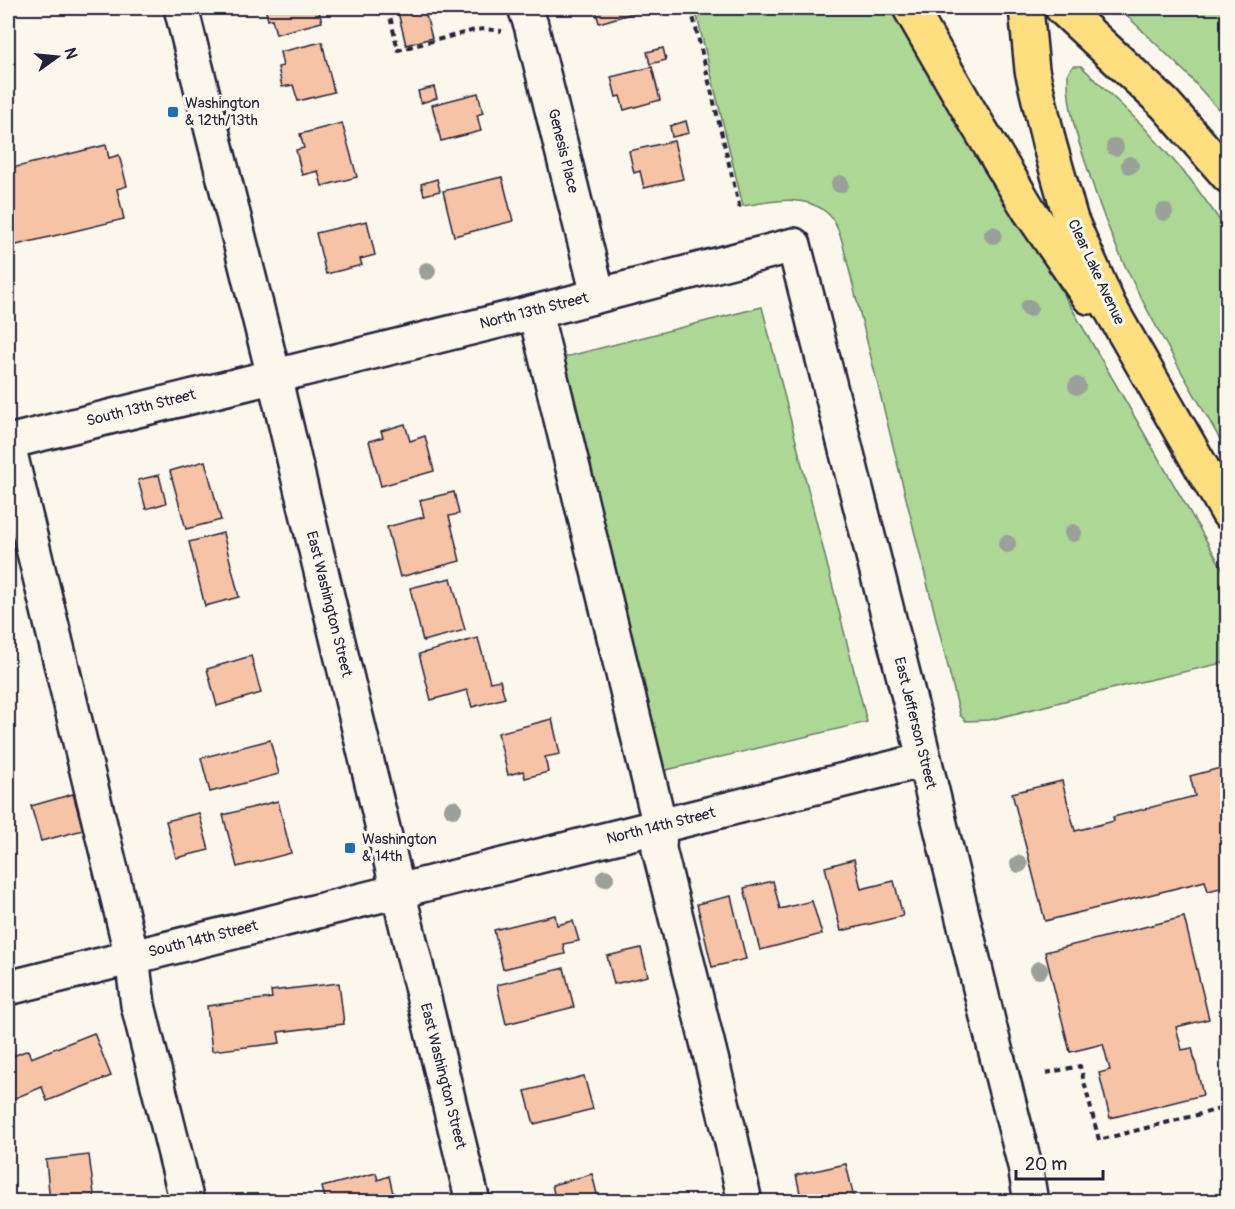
<svg xmlns="http://www.w3.org/2000/svg" width="1235" height="1209" font-family="Pangolin,sans-serif">
<style>
.green{fill:#acd795;stroke:#677c68;stroke-width:1.5}
.building{fill:#f6c3a6;stroke:#22223b;stroke-width:1.5}
.lines{fill:none;stroke-linecap:round;stroke-linejoin:round}
.minor-casing{stroke:#22223b;stroke-width:38}
.major-casing{stroke:#22223b;stroke-width:38}
.path{stroke:#22223b;stroke-width:4;stroke-dasharray:6 4.5;stroke-linecap:butt}
.minor{stroke:#fbf7ec;stroke-width:33}
.major{stroke:#fddf80;stroke-width:33}
.tree{fill:#9aa09a}
.poi-dot{fill:#1f6fb2;stroke:#fbf7ec;stroke-width:2}
.labels{text-anchor:middle;dominant-baseline:central;stroke-width:6;stroke-linejoin:round;paint-order:stroke}
.poi-label{font-size:15px;fill:#22223b;stroke:#fbf7ec;text-anchor:start}
.street-label{font-size:15px;fill:#22223b;stroke:#fbf7ec}
</style>
<rect width="100%" height="100%" fill="#fbf7ec"/>
<filter id="ink" filterUnits="userSpaceOnUse"><feTurbulence type="fractalNoise" baseFrequency=".0167" numOctaves="2"/><feDisplacementMap in="SourceGraphic" scale="12" xChannelSelector="R" yChannelSelector="G"/><feConvolveMatrix kernelMatrix="1 2 1 2 8 2 1 2 1" color-interpolation-filters="sRGB"/></filter>
<g filter="url(#ink)">
<g class="green">
<path d="M 695,8 L 894,8 L 922,53 L 1064,295 L 1224,571 L 1228,579 L 1227,662 L 1127,685 L 990,720 L 966,721 L 960,715 L 842,241 C 839,231 835,219 826,212 C 804,193 770,202 743,206 Z"/>
<polygon points="1119,8 1227,8 1227,119 1186,73"/>
<path d="M 1073,66 L 1081,66 L 1142,125 L 1190,179 L 1227,230 L 1227,452 C 1195,394 1159,336 1130,276 C 1113,242 1099,206 1088,170 C 1077,138 1067,107 1068,73 Z"/>
<polygon points="762,307 867,722 654,773 561,358"/>
</g>
<g class="building">
<polygon points="265,8 318,8 322,22 276,34 272,19 268,20"/>
<polygon points="397,8 424,8 432,38 406,45"/>
<polygon points="595,8 650,8 599,23"/>
<polygon points="322,42 334,92 298,101 293,85 282,87 278,67 283,66 280,52"/>
<polygon points="663,48 666,60 650,64 647,52"/>
<polygon points="652,67 660,100 624,110 620,96 616,97 611,77"/>
<polygon points="434,87 437,98 421,103 418,91"/>
<polygon points="478,93 483,113 477,115 481,131 441,141 432,105"/>
<polygon points="686,121 689,133 672,137 670,126"/>
<polygon points="342,123 357,177 322,186 318,171 302,175 296,150 304,148 300,134"/>
<polygon points="674,141 683,179 644,188 640,171 634,173 629,151"/>
<polygon points="106,145 109,158 119,155 127,186 117,189 124,219 8,247 8,169"/>
<polygon points="502,177 513,221 454,236 443,191"/>
<polygon points="437,179 440,191 424,195 421,184"/>
<polygon points="367,221 375,255 360,259 362,265 326,274 316,233"/>
<polygon points="405,424 410,441 425,436 434,471 381,486 369,441 383,437 381,431"/>
<polygon points="205,461 221,520 186,529 170,471"/>
<polygon points="159,475 166,503 146,509 138,480"/>
<polygon points="454,492 459,514 449,516 460,561 400,577 387,527 424,517 420,500"/>
<polygon points="223,533 239,597 205,606 189,542"/>
<polygon points="451,578 465,630 423,641 410,588"/>
<polygon points="478,638 490,682 500,680 505,698 472,707 467,690 431,700 419,654"/>
<polygon points="251,656 261,693 217,706 207,669"/>
<polygon points="552,719 560,754 545,757 548,772 525,778 523,771 508,775 498,733"/>
<polygon points="270,740 279,774 210,792 201,758"/>
<polygon points="1228,766 1228,886 1208,891 1205,881 1045,921 1012,793 1062,781 1075,831 1114,821 1113,817 1195,796 1190,776"/>
<polygon points="73,794 83,830 41,841 31,806"/>
<polygon points="278,801 291,853 237,867 223,815"/>
<polygon points="199,813 209,850 176,858 166,821"/>
<polygon points="854,859 861,889 894,881 903,916 841,931 825,867"/>
<polygon points="773,881 780,909 812,901 822,934 760,950 744,888"/>
<polygon points="731,896 746,959 712,967 697,904"/>
<polygon points="555,915 557,925 573,921 579,941 563,944 565,954 503,969 494,930"/>
<polygon points="1184,917 1209,1019 1176,1027 1182,1050 1192,1048 1203,1095 1110,1118 1099,1073 1110,1070 1103,1044 1070,1052 1045,952"/>
<polygon points="641,948 648,976 614,984 607,956"/>
<polygon points="564,968 574,1007 506,1024 497,985"/>
<polygon points="339,983 344,1024 278,1032 280,1043 212,1051 207,1006 272,998 271,991"/>
<polygon points="94,1033 111,1076 47,1101 42,1087 8,1101 8,1058 28,1050 31,1058"/>
<polygon points="584,1076 593,1109 534,1124 525,1091"/>
<polygon points="89,1155 95,1202 50,1202 46,1160"/>
<polygon points="846,1164 855,1202 802,1202 796,1175"/>
<polygon points="376,1173 378,1180 389,1176 395,1202 326,1202 322,1187"/>
<polygon points="592,1174 599,1202 556,1202 552,1185"/>
</g>
<g class="lines">
<g class="minor-casing">
<g id="minor">
<polyline points="181,8 274,376 473,1202"/>
<polyline points="525,8 531,25 598,295"/>
<polyline points="535,312 660,826 659,849 731,1138 745,1202"/>
<polyline points="8,442 535,312 794,245 913,713 989,1025 1025,1166 1031,1202"/>
<polyline points="8,445 121,911 132,957 138,1005 187,1202"/>
<polyline points="8,988 660,826 924,760"/>
</g>
</g>
<g class="major-casing">
<g id="major">
<polyline points="910,8 971,114 1029,210 1089,297"/>
<polyline points="1026,8 1032,70 1049,143 1071,220 1109,306 1228,513"/>
<polyline points="1062,8 1165,104 1228,176"/>
</g>
</g>
<g class="path">
<polyline points="388,8 398,50 475,30 485,29 502,31"/>
<polyline points="691,8 740,209"/>
<path d="M 1228,981 C 1221,997 1223,1044 1228,1061"/>
<polyline points="1046,1073 1080,1066 1099,1140 1228,1107"/>
</g>
<use href="#minor" class="minor"/>
<use href="#major" class="major"/>
</g>
<g class="tree">
<circle cx="1115" cy="147" r="9"/>
<circle cx="1130" cy="165" r="9"/>
<circle cx="840" cy="184" r="9"/>
<circle cx="1164" cy="212" r="9"/>
<circle cx="993" cy="235" r="9"/>
<circle cx="427" cy="271" r="9"/>
<circle cx="1029" cy="308" r="9"/>
<circle cx="1077" cy="386" r="9"/>
<circle cx="1073" cy="533" r="9"/>
<circle cx="1007" cy="544" r="9"/>
<circle cx="453" cy="809" r="9"/>
<circle cx="1019" cy="864" r="9"/>
<circle cx="605" cy="878" r="9"/>
<circle cx="1039" cy="970" r="9"/>
</g>
</g>
<g class="poi-dot">
<rect x="167" y="106" width="12" height="12" rx="3"/>
<rect x="344" y="842" width="12" height="12" rx="3"/>
</g>
<g class="labels">
<g class="poi-label">
<text x="185" y="103">Washington<tspan x="185" dy="17">&amp; 12th/13th</tspan></text>
<text x="362" y="839">Washington<tspan x="362" dy="17">&amp; 14th</tspan></text>
</g>
<g class="street-label">
<text transform="translate(563 151) rotate(76)">Genesis Place</text>
<text transform="translate(1096 272) rotate(65)">Clear Lake Avenue</text>
<text transform="translate(534 311) rotate(-14)">North 13th Street</text>
<text transform="translate(141 408) rotate(-14)">South 13th Street</text>
<text transform="translate(329 604) rotate(76)">East Washington Street</text>
<text transform="translate(915 723) rotate(76)">East Jefferson Street</text>
<text transform="translate(661 826) rotate(-14)">North 14th Street</text>
<text transform="translate(203 939) rotate(-14)">South 14th Street</text>
<text transform="translate(443 1076) rotate(76)">East Washington Street</text>
</g>
</g>
<rect width="1235" height="1209" fill="none" stroke="#fbf7ec" stroke-width="30"/>
<rect x="15" y="15" width="1205" height="1179" fill="none" stroke="#22223b" stroke-width="2" filter="url(#ink)"/>
<g transform="translate(57 57) rotate(75)" stroke="#fbf7ec" stroke-width="4.5" paint-order="stroke">
<path d="M0-4.5L10 22L0 15L-10 22Z" fill="#22223b"/>
<text y="-9" font-size="16" font-weight="bold" text-anchor="middle" fill="#22223b">N</text>
</g>
<path d="M1016 1170v9h87v-9" fill="none" stroke="#22223b" stroke-width="3"/>
<text x="1025" y="1170" font-size="18" fill="#22223b" stroke="#fbf7ec" stroke-width="4.5" paint-order="stroke">20 m</text>
</svg>
